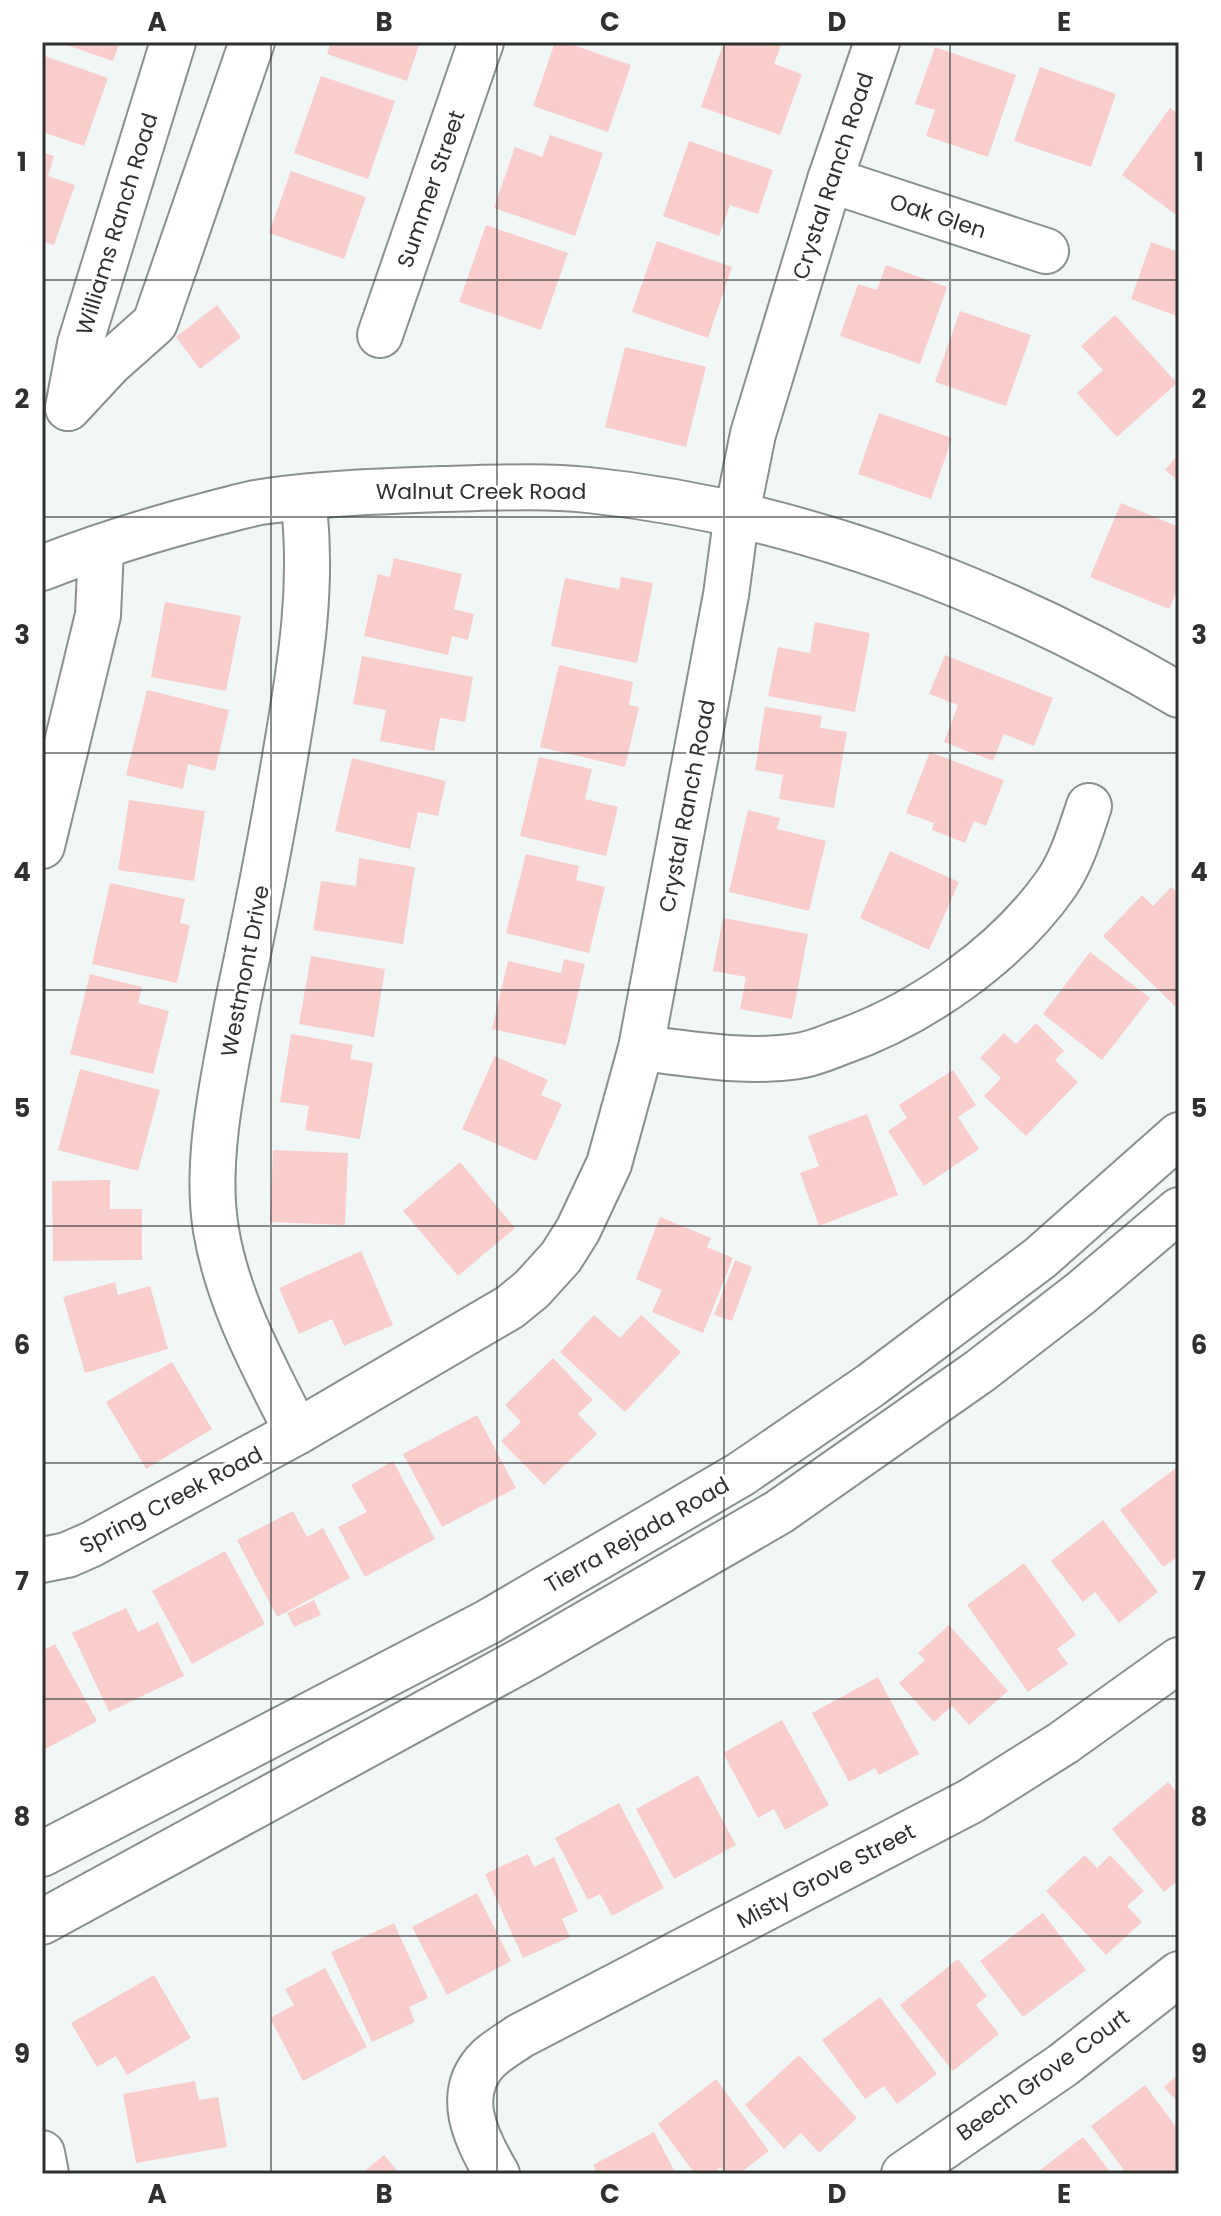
<svg xmlns="http://www.w3.org/2000/svg" width="1221" height="2216" font-family="Poppins,sans-serif">
<style>
.building{fill:#f9cdcc}
.lines{fill:none;stroke-linecap:round;stroke-linejoin:round}
.minor-casing{stroke:#8a8f8f;stroke-width:48}
.major-casing{stroke:#8a8f8f;stroke-width:48}
.minor{stroke:#fff;stroke-width:44}
.major{stroke:#fff;stroke-width:44}
.grid{fill:none;stroke:#2f3131;stroke-width:2;stroke-opacity:0.55}
.labels{text-anchor:middle;dominant-baseline:central;stroke-width:6;stroke-linejoin:round;paint-order:stroke}
.street-label{font-size:22px;fill:#2f3131;stroke:#fff}
.neatline{fill:none;stroke:#2f3131;stroke-width:3}
.grid-label{font-size:26px;text-anchor:middle;font-weight:bold;fill:#2f3131}
</style>
<rect width="100%" height="100%" fill="#f1f7f7"/>
<g class="building">
<polygon points="58,42 120,42 113,61"/>
<polygon points="331,42 420,42 407,81 327,54"/>
<polygon points="555,42 564,42 631,65 608,132 533,106"/>
<polygon points="724,42 774,42 781,45 774,64 802,74 780,135 701,107"/>
<polygon points="935,47 1016,75 988,157 926,136 935,110 915,104"/>
<polygon points="42,55 108,78 84,146 42,132"/>
<polygon points="1040,67 1116,94 1091,167 1014,141"/>
<polygon points="321,76 395,101 368,179 294,153"/>
<polygon points="1170,108 1179,114 1179,217 1122,175"/>
<polygon points="550,135 603,153 575,236 494,208 515,147 542,157"/>
<polygon points="689,141 773,170 758,214 730,205 719,236 663,216"/>
<polygon points="42,152 54,156 48,176 75,185 54,245 42,241"/>
<polygon points="291,171 366,197 344,259 269,233"/>
<polygon points="486,225 568,253 541,330 459,302"/>
<polygon points="657,241 732,267 708,338 632,312"/>
<polygon points="1151,242 1179,252 1179,317 1131,299"/>
<polygon points="886,265 947,287 920,364 840,336 858,284 877,290"/>
<polygon points="217,305 241,337 200,369 176,337"/>
<polygon points="960,311 1031,335 1006,406 935,382"/>
<polygon points="1115,315 1177,383 1117,437 1077,393 1103,370 1081,346"/>
<polygon points="625,347 706,367 686,447 605,427"/>
<polygon points="879,413 952,438 931,499 858,474"/>
<polygon points="1179,453 1179,481 1165,470"/>
<polygon points="1121,503 1179,527 1179,586 1169,609 1090,577"/>
<polygon points="394,558 462,574 454,609 474,614 468,640 452,636 448,655 364,636 378,574 390,577"/>
<polygon points="621,577 653,583 637,663 551,646 565,578 619,589"/>
<polygon points="165,602 241,616 226,691 151,677"/>
<polygon points="815,622 870,633 855,712 768,696 778,647 810,653"/>
<polygon points="945,655 1053,698 1034,746 1004,734 993,761 944,742 958,705 929,694"/>
<polygon points="362,656 473,677 465,722 440,718 434,751 380,741 386,710 353,704"/>
<polygon points="559,665 633,682 629,705 639,707 625,767 540,747"/>
<polygon points="147,690 229,710 215,771 188,764 183,789 126,775"/>
<polygon points="765,707 822,716 820,728 847,732 834,808 779,799 783,775 755,770"/>
<polygon points="930,752 1004,780 986,826 974,821 965,843 932,830 934,823 906,813"/>
<polygon points="539,757 592,769 585,799 618,807 606,856 520,836"/>
<polygon points="352,758 446,781 438,816 418,812 410,849 335,831"/>
<polygon points="129,800 205,811 194,881 118,870"/>
<polygon points="748,810 780,818 777,829 826,841 809,911 729,892"/>
<polygon points="890,851 959,882 929,950 860,918"/>
<polygon points="526,854 579,866 576,880 605,887 589,953 506,933"/>
<polygon points="359,858 415,867 403,944 313,930 321,881 356,886"/>
<polygon points="110,883 185,899 180,923 190,925 177,983 92,964"/>
<polygon points="1171,887 1179,894 1179,1010 1103,936 1142,895 1153,906"/>
<polygon points="723,918 808,934 792,1019 740,1009 746,977 713,971"/>
<polygon points="1090,952 1150,998 1102,1060 1043,1014"/>
<polygon points="311,956 385,969 374,1037 299,1024"/>
<polygon points="564,959 585,964 566,1045 492,1029 508,961 561,973"/>
<polygon points="90,974 142,987 138,1003 169,1011 153,1074 70,1054"/>
<polygon points="1036,1023 1064,1051 1055,1060 1078,1082 1026,1136 984,1096 1001,1078 980,1058 1004,1033 1016,1044"/>
<polygon points="291,1034 353,1045 350,1059 373,1063 360,1139 305,1130 309,1106 280,1102"/>
<polygon points="495,1056 548,1080 541,1095 562,1104 536,1161 462,1129"/>
<polygon points="80,1069 160,1090 138,1171 58,1150"/>
<polygon points="953,1070 976,1105 958,1117 979,1149 924,1186 888,1131 907,1118 899,1105"/>
<polygon points="867,1114 898,1195 819,1226 800,1173 819,1166 808,1136"/>
<polygon points="273,1150 348,1153 345,1225 270,1222"/>
<polygon points="460,1162 515,1228 458,1276 403,1211"/>
<polygon points="110,1180 110,1209 142,1209 142,1260 53,1261 52,1181"/>
<polygon points="660,1217 711,1238 707,1247 733,1258 703,1333 652,1312 662,1290 636,1279"/>
<polygon points="361,1251 393,1325 344,1346 332,1319 299,1334 279,1288"/>
<polygon points="735,1260 752,1267 732,1321 714,1315"/>
<polygon points="115,1282 118,1295 150,1286 168,1349 85,1373 63,1297"/>
<polygon points="594,1315 620,1338 641,1315 681,1352 625,1412 560,1352"/>
<polygon points="553,1358 593,1400 578,1414 597,1434 544,1485 501,1441 521,1422 505,1405"/>
<polygon points="172,1362 212,1429 146,1469 106,1402"/>
<polygon points="477,1415 516,1488 442,1527 403,1454"/>
<polygon points="393,1461 435,1539 365,1577 338,1527 367,1512 351,1485"/>
<polygon points="1176,1468 1179,1472 1179,1556 1163,1567 1120,1510"/>
<polygon points="293,1511 307,1537 323,1528 350,1578 277,1617 237,1540"/>
<polygon points="1103,1520 1158,1592 1119,1623 1095,1592 1083,1602 1051,1561"/>
<polygon points="225,1551 265,1624 192,1664 152,1591"/>
<polygon points="1024,1563 1076,1635 1057,1649 1068,1664 1028,1692 967,1605"/>
<polygon points="314,1600 321,1615 294,1627 287,1613"/>
<polygon points="126,1608 138,1632 158,1622 184,1676 109,1712 72,1633"/>
<polygon points="949,1625 1008,1691 969,1725 952,1706 934,1722 899,1683 925,1660 918,1653"/>
<polygon points="55,1644 97,1721 42,1751 42,1651"/>
<polygon points="878,1677 919,1754 879,1775 875,1768 849,1782 812,1713"/>
<polygon points="782,1720 829,1805 785,1830 774,1809 758,1818 723,1753"/>
<polygon points="698,1775 736,1845 674,1879 636,1809"/>
<polygon points="1168,1782 1179,1795 1179,1880 1164,1892 1112,1829"/>
<polygon points="619,1803 664,1888 612,1916 600,1894 588,1900 555,1838"/>
<polygon points="528,1854 534,1867 554,1857 578,1911 562,1919 570,1937 523,1958 485,1874"/>
<polygon points="1085,1855 1097,1868 1110,1855 1144,1891 1127,1906 1142,1922 1106,1955 1046,1891"/>
<polygon points="477,1893 511,1961 447,1995 412,1927"/>
<polygon points="1043,1913 1086,1970 1023,2017 980,1961"/>
<polygon points="394,1923 428,1998 409,2007 415,2022 372,2042 331,1952"/>
<polygon points="958,1959 987,1996 976,2005 999,2034 953,2071 900,2005"/>
<polygon points="325,1968 367,2047 303,2081 270,2018 294,2005 285,1989"/>
<polygon points="154,1975 191,2038 127,2075 116,2056 97,2067 71,2023"/>
<polygon points="880,1997 937,2074 897,2104 884,2086 865,2099 822,2040"/>
<polygon points="799,2055 857,2118 819,2153 801,2133 784,2149 745,2105"/>
<polygon points="1179,2073 1179,2104 1164,2087"/>
<polygon points="716,2079 769,2151 739,2174 726,2174 721,2167 712,2174 695,2174 658,2124"/>
<polygon points="195,2081 199,2100 218,2097 227,2147 136,2163 123,2094"/>
<polygon points="1145,2085 1179,2131 1179,2170 1174,2174 1127,2174 1091,2126"/>
<polygon points="654,2132 676,2174 598,2174 593,2165"/>
<polygon points="1083,2137 1112,2174 1035,2174"/>
<polygon points="384,2155 400,2174 361,2174"/>
</g>
<g class="lines">
<g class="minor-casing">
<g id="minor">
<polyline points="830,180 1046,251"/>
<polyline points="380,335 481,42"/>
<polyline points="68,408 110,363 155,323 252,42"/>
<polyline points="68,408 80,344 173,42"/>
<path d="M 42,568 C 98,546 157,528 215,513 C 232,509 250,503 268,501 C 326,493 385,491 443,489 C 491,488 541,485 588,490 C 795,511 1001,590 1179,695"/>
<polyline points="42,846 98,615 101,548"/>
<path d="M 641,1048 C 694,1054 746,1064 798,1056 C 812,1054 826,1048 839,1043 C 920,1015 1006,955 1056,884 C 1072,861 1080,833 1089,806"/>
<path d="M 297,1432 C 264,1367 228,1302 216,1230 C 204,1159 225,1071 238,1001 C 256,916 273,830 287,745 C 301,662 314,582 303,497"/>
<polyline points="42,1560 67,1555 92,1544 297,1432 510,1307 532,1289 561,1257 578,1230 609,1164 641,1048 726,595 737,513 753,434 830,180 877,42"/>
<polyline points="42,2153 46,2174"/>
<path d="M 497,2174 C 476,2139 453,2093 489,2058 C 498,2050 510,2043 520,2036 L 971,1801 L 1063,1743 L 1179,1660"/>
<polyline points="904,2174 1063,2065 1179,1974"/>
</g>
</g>
<g class="major-casing">
<g id="major">
<polyline points="42,1854 488,1622 741,1474 871,1385 1040,1258 1179,1135"/>
<polyline points="42,1922 528,1657 779,1512 980,1371 1081,1293 1179,1210"/>
</g>
</g>
<use href="#minor" class="minor"/>
<use href="#major" class="major"/>
</g>
<path class="grid" d="M 271,42 L 271,2174M 497,42 L 497,2174M 724,42 L 724,2174M 950,42 L 950,2174M 42,280 L 1179,280M 42,517 L 1179,517M 42,753 L 1179,753M 42,990 L 1179,990M 42,1226 L 1179,1226M 42,1463 L 1179,1463M 42,1699 L 1179,1699M 42,1936 L 1179,1936"/>
<g class="labels">
<g class="street-label">
<text transform="translate(833 176) rotate(-72)">Crystal Ranch Road</text>
<text transform="translate(431 189) rotate(-71)">Summer Street</text>
<text transform="translate(938 216) rotate(18)">Oak Glen</text>
<text transform="translate(117 224) rotate(-73)">Williams Ranch Road</text>
<text x="481" y="491">Walnut Creek Road</text>
<text transform="translate(687 806) rotate(-79)">Crystal Ranch Road</text>
<text transform="translate(245 971) rotate(-79)">Westmont Drive</text>
<text transform="translate(171 1500) rotate(-28)">Spring Creek Road</text>
<text transform="translate(637 1535) rotate(-30)">Tierra Rejada Road</text>
<text transform="translate(826 1876) rotate(-28)">Misty Grove Street</text>
<text transform="translate(1043 2075) rotate(-36)">Beech Grove Court</text>
</g>
</g>
<rect width="1221" height="2216" fill="none" stroke="#ffffff" stroke-width="88"/>
<rect x="44" y="44" width="1133" height="2128" class="neatline"/>
<g class="grid-label">
<text x="157" y="31">A</text>
<text x="384" y="31">B</text>
<text x="610" y="31">C</text>
<text x="837" y="31">D</text>
<text x="1064" y="31">E</text>
<text x="22" y="171">1</text>
<text x="1199" y="171">1</text>
<text x="22" y="408">2</text>
<text x="1199" y="408">2</text>
<text x="22" y="644">3</text>
<text x="1199" y="644">3</text>
<text x="22" y="881">4</text>
<text x="1199" y="881">4</text>
<text x="22" y="1117">5</text>
<text x="1199" y="1117">5</text>
<text x="22" y="1354">6</text>
<text x="1199" y="1354">6</text>
<text x="22" y="1590">7</text>
<text x="1199" y="1590">7</text>
<text x="22" y="1826">8</text>
<text x="1199" y="1826">8</text>
<text x="22" y="2063">9</text>
<text x="1199" y="2063">9</text>
<text x="157" y="2203">A</text>
<text x="384" y="2203">B</text>
<text x="610" y="2203">C</text>
<text x="837" y="2203">D</text>
<text x="1064" y="2203">E</text>
</g>
</svg>
